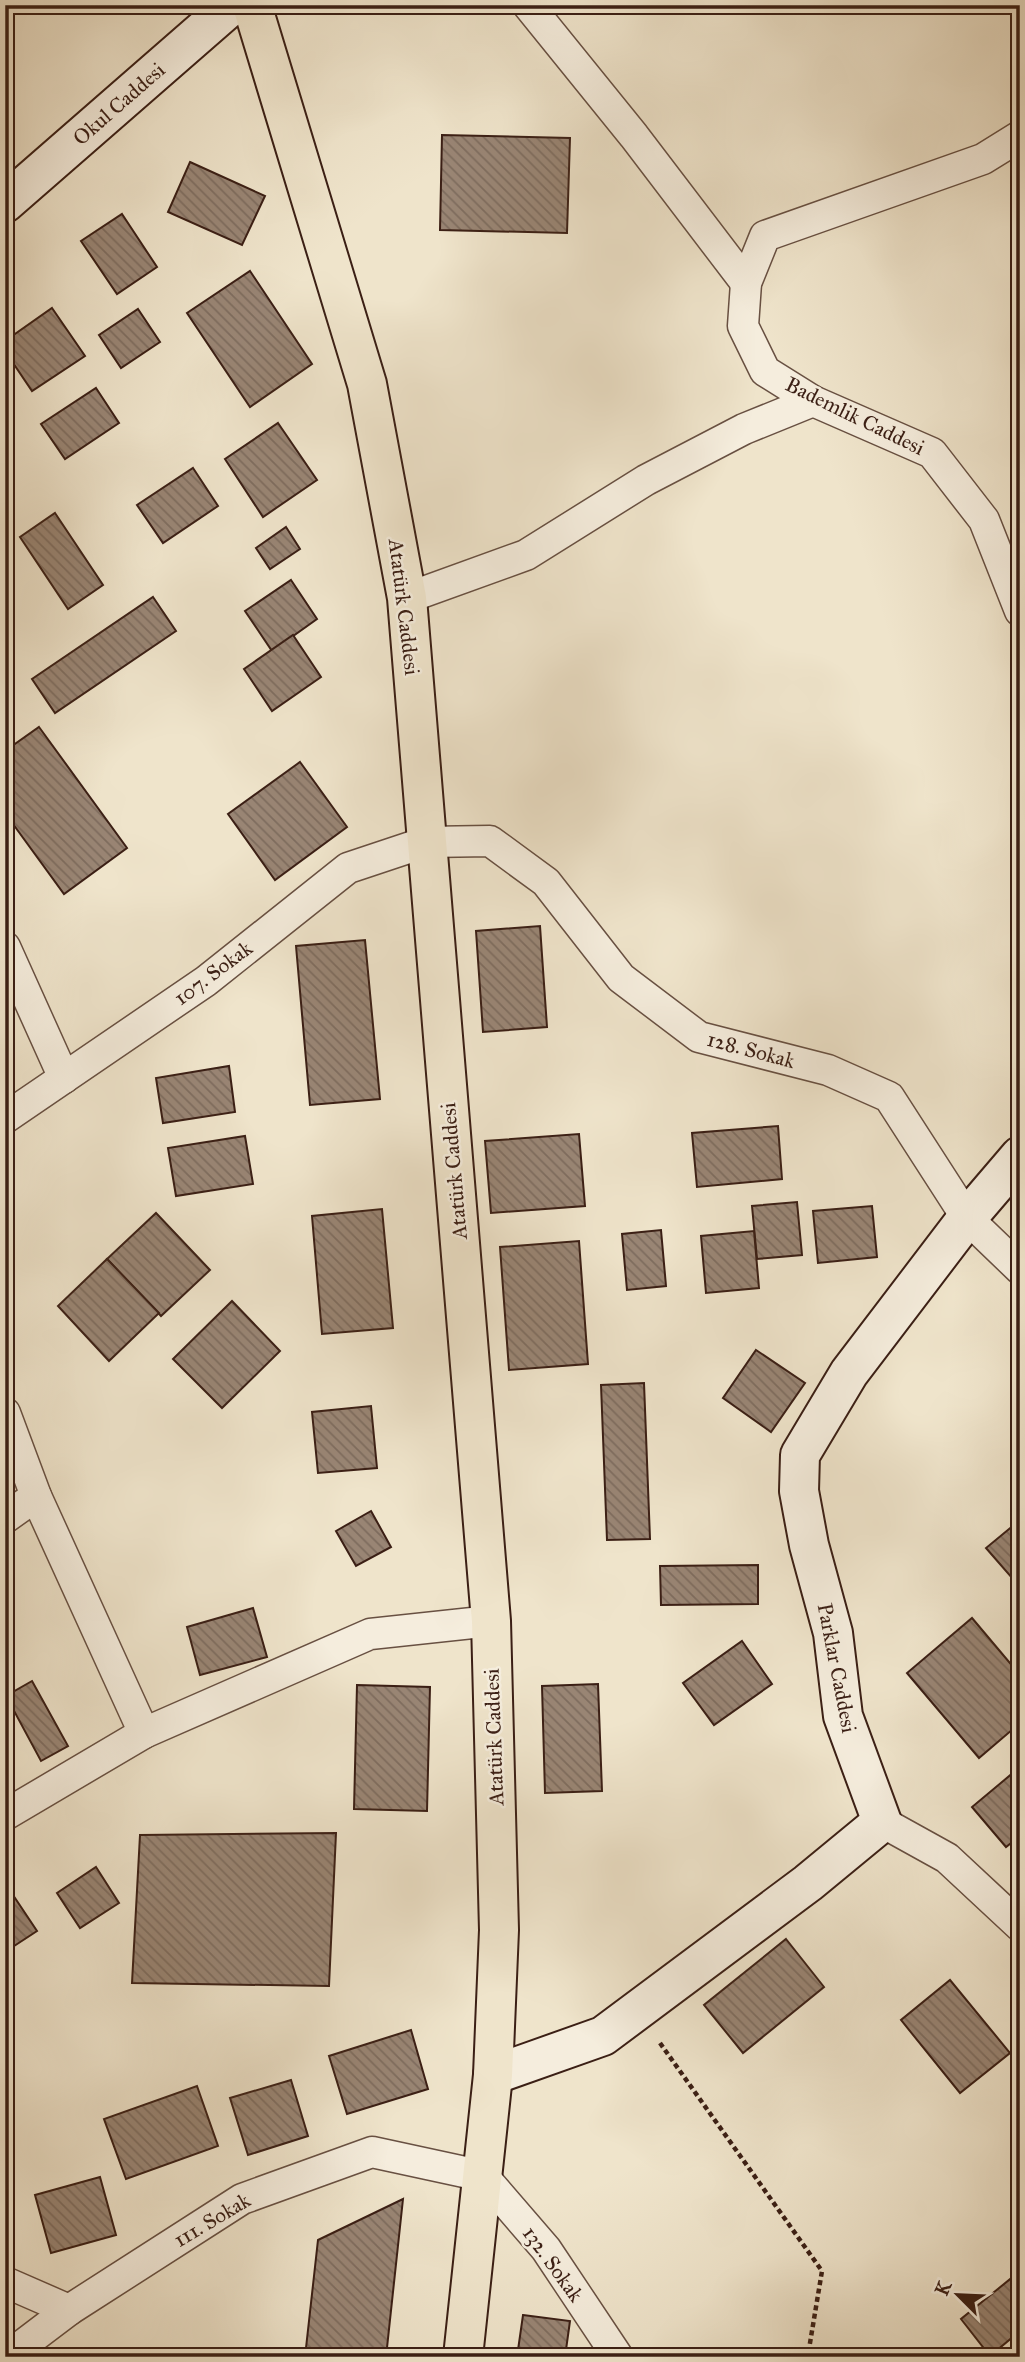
<svg xmlns="http://www.w3.org/2000/svg" width="1025" height="2362" font-family="'IM FELL Great Primer',serif">
<style>
.building{fill:url(#building-back-hatch);stroke:#3b1f15;stroke-width:2}
.lines{fill:none;stroke-linecap:round;stroke-linejoin:round}
.street-casing{stroke:#685042;stroke-width:33}
.secondary-casing{stroke:#3b1f15;stroke-width:42}
.primary-casing{stroke:#3b1f15;stroke-width:42}
.path{stroke:#3b1f15;stroke-width:4.5;stroke-dasharray:5 3.5;stroke-linecap:butt}
.street{stroke:#f5eddd;stroke-width:30}
.secondary{stroke:#f5eddd;stroke-width:38}
.primary{stroke:#efe4cb;stroke-width:38}
.labels{text-anchor:middle;dominant-baseline:central;stroke-width:5;stroke-linejoin:round;paint-order:stroke}
.street-label{font-size:21px;fill:#3b1f15;stroke:#f5eddd}
</style>
<defs>
<pattern id="building-back-hatch" width="6" height="6" patternUnits="userSpaceOnUse" patternTransform="scale(1.75)"><rect width="6" height="6" fill="#998574"/><path d="M-1 5l2 2M0 0l6 6M5-1l2 2" fill="none" stroke="#7e6c5e"/></pattern>
</defs>
<rect width="100%" height="100%" fill="#efe4cb"/>
<filter id="stains"><feTurbulence type="fractalNoise" baseFrequency=".00286" numOctaves="4"/><feColorMatrix values="0 0 0 0 .2 0 0 0 0 .09 0 0 0 0 .02 0 0 0 .5 -.17"/></filter>
<radialGradient id="worn" r=".72"><stop offset=".6" stop-color="#630" stop-opacity="0"/><stop offset="1" stop-color="#630" stop-opacity=".3"/></radialGradient>
<g class="building">
<polygon points="442,135 570,138 567,233 440,230"/>
<polygon points="190,162 265,196 242,245 168,212"/>
<polygon points="122,214 157,267 117,294 81,241"/>
<polygon points="250,271 312,364 250,407 187,313"/>
<polygon points="52,308 85,356 32,391 5,351 5,341"/>
<polygon points="138,309 160,342 121,368 99,335"/>
<polygon points="96,388 119,423 65,459 41,424"/>
<polygon points="278,423 317,480 263,517 225,459"/>
<polygon points="193,468 218,506 163,543 137,505"/>
<polygon points="55,513 103,585 68,609 20,537"/>
<polygon points="286,527 300,549 270,569 256,548"/>
<polygon points="291,580 317,619 272,651 245,611"/>
<polygon points="153,597 176,631 55,713 32,679"/>
<polygon points="293,635 321,677 272,711 244,669"/>
<polygon points="39,727 127,848 64,894 5,813 5,751"/>
<polygon points="300,762 347,827 275,880 228,814"/>
<polygon points="540,926 547,1027 483,1032 476,931"/>
<polygon points="365,940 380,1099 310,1105 296,946"/>
<polygon points="229,1066 235,1112 163,1123 156,1078"/>
<polygon points="778,1126 782,1179 697,1187 692,1133"/>
<polygon points="579,1134 585,1206 491,1213 485,1141"/>
<polygon points="245,1136 253,1184 176,1196 168,1148"/>
<polygon points="797,1202 802,1255 757,1259 752,1206"/>
<polygon points="872,1206 877,1257 818,1263 813,1211"/>
<polygon points="382,1209 393,1328 322,1334 312,1216"/>
<polygon points="156,1213 210,1270 161,1316 107,1259"/>
<polygon points="661,1230 666,1286 627,1290 622,1234"/>
<polygon points="754,1231 759,1288 706,1293 701,1236"/>
<polygon points="579,1241 588,1364 509,1370 500,1247"/>
<polygon points="107,1259 159,1313 109,1361 58,1306"/>
<polygon points="232,1301 280,1351 222,1408 173,1359"/>
<polygon points="756,1350 805,1383 771,1432 723,1398"/>
<polygon points="644,1383 650,1539 607,1540 601,1385"/>
<polygon points="371,1406 377,1468 318,1473 312,1412"/>
<polygon points="371,1511 391,1547 356,1566 336,1531"/>
<polygon points="1020,1520 1020,1585 1019,1586 986,1548"/>
<polygon points="758,1565 758,1604 661,1605 660,1566"/>
<polygon points="253,1608 267,1657 200,1675 187,1627"/>
<polygon points="972,1618 1020,1675 1020,1723 979,1758 907,1673"/>
<polygon points="742,1641 772,1684 714,1725 683,1683"/>
<polygon points="32,1681 68,1746 41,1761 6,1696"/>
<polygon points="598,1684 602,1791 545,1793 542,1686"/>
<polygon points="357,1685 430,1687 427,1811 354,1809"/>
<polygon points="1020,1767 1020,1836 1006,1847 972,1807"/>
<polygon points="336,1833 329,1986 132,1983 140,1835"/>
<polygon points="96,1867 119,1903 80,1928 57,1893"/>
<polygon points="11,1892 37,1931 5,1952 5,1896"/>
<polygon points="786,1939 824,1987 743,2053 704,2005"/>
<polygon points="950,1980 1010,2053 960,2093 901,2020"/>
<polygon points="411,2030 428,2089 347,2114 329,2056"/>
<polygon points="291,2080 308,2136 248,2155 230,2098"/>
<polygon points="197,2086 218,2146 126,2179 104,2119"/>
<polygon points="100,2177 116,2235 51,2253 35,2195"/>
<polygon points="403,2199 386,2357 305,2357 318,2240"/>
<polygon points="1020,2271 1020,2331 990,2356 961,2319"/>
<polygon points="523,2315 570,2321 565,2357 517,2357"/>
</g>
<g class="lines">
<g class="street-casing">
<g id="street">
<polyline points="528,5 634,136 746,283"/>
<polyline points="1020,136 983,159 765,236 746,283 743,326 765,371 813,401 932,453 984,520 1020,611"/>
<polyline points="407,598 526,555 646,480 744,429 813,401"/>
<polyline points="5,947 64,1078"/>
<polyline points="5,1118 206,981 348,868 426,842 490,841 546,882 621,978 699,1037 828,1070 889,1097 967,1218 1020,1269"/>
<polyline points="5,1413 36,1496 144,1733"/>
<polyline points="5,1518 36,1496"/>
<polyline points="5,1815 144,1733 370,1634 491,1621"/>
<polyline points="882,1822 947,1858 1020,1926"/>
<polyline points="5,2282 69,2310"/>
<polyline points="7,2357 69,2310 242,2199 372,2152 483,2176 546,2249 618,2357"/>
</g>
</g>
<g class="secondary-casing">
<g id="secondary">
<polyline points="5,203 232,5"/>
<polyline points="493,2075 603,2036 808,1883 882,1822 843,1716 833,1633 809,1545 799,1491 800,1455 849,1373 967,1218 1020,1156"/>
</g>
</g>
<g class="primary-casing">
<polyline id="primary" points="252,5 367,384 407,598 491,1621 499,1930 493,2075 463,2357"/>
</g>
<polyline class="path" points="660,2043 822,2271 809,2349 815,2357"/>
<use href="#street" class="street"/>
<use href="#secondary" class="secondary"/>
<use href="#primary" class="primary"/>
</g>
<g class="labels">
<g class="street-label">
<text transform="translate(119 104) rotate(-41)">Okul Caddesi</text>
<text transform="translate(855 416) rotate(26)">Bademlik Caddesi</text>
<text transform="translate(404 607) rotate(83)">Atatürk Caddesi</text>
<text transform="translate(213 973) rotate(-37)">107. Sokak</text>
<text transform="translate(751 1050) rotate(15)">128. Sokak</text>
<text transform="translate(454 1171) rotate(-95)">Atatürk Caddesi</text>
<text transform="translate(837 1668) rotate(79)">Parklar Caddesi</text>
<text transform="translate(494 1737) rotate(-92)">Atatürk Caddesi</text>
<text transform="translate(212 2220) rotate(-31)">111. Sokak</text>
<text transform="translate(553 2264) rotate(54)">132. Sokak</text>
</g>
</g>
<rect width="1025" height="2362" fill="none" stroke="#efe4cb" stroke-width="28"/>
<rect x="7" y="7" width="1011" height="2348" fill="none" stroke="#3b1f15" stroke-width="3.5"/>
<rect x="14" y="14" width="997" height="2334" fill="none" stroke="#3b1f15" stroke-width="2"/>
<g transform="translate(958 2295) rotate(294)" stroke="#f5eddd" stroke-width="5" paint-order="stroke">
<path d="M0-5L12 26L0 18L-12 26Z" fill="#3b1f15"/>
<text y="-10" font-size="19" font-weight="bold" text-anchor="middle" fill="#3b1f15">K</text>
</g>
<rect width="100%" height="100%" filter="url(#stains)"/>
<rect width="100%" height="100%" fill="url(#worn)"/>
</svg>
